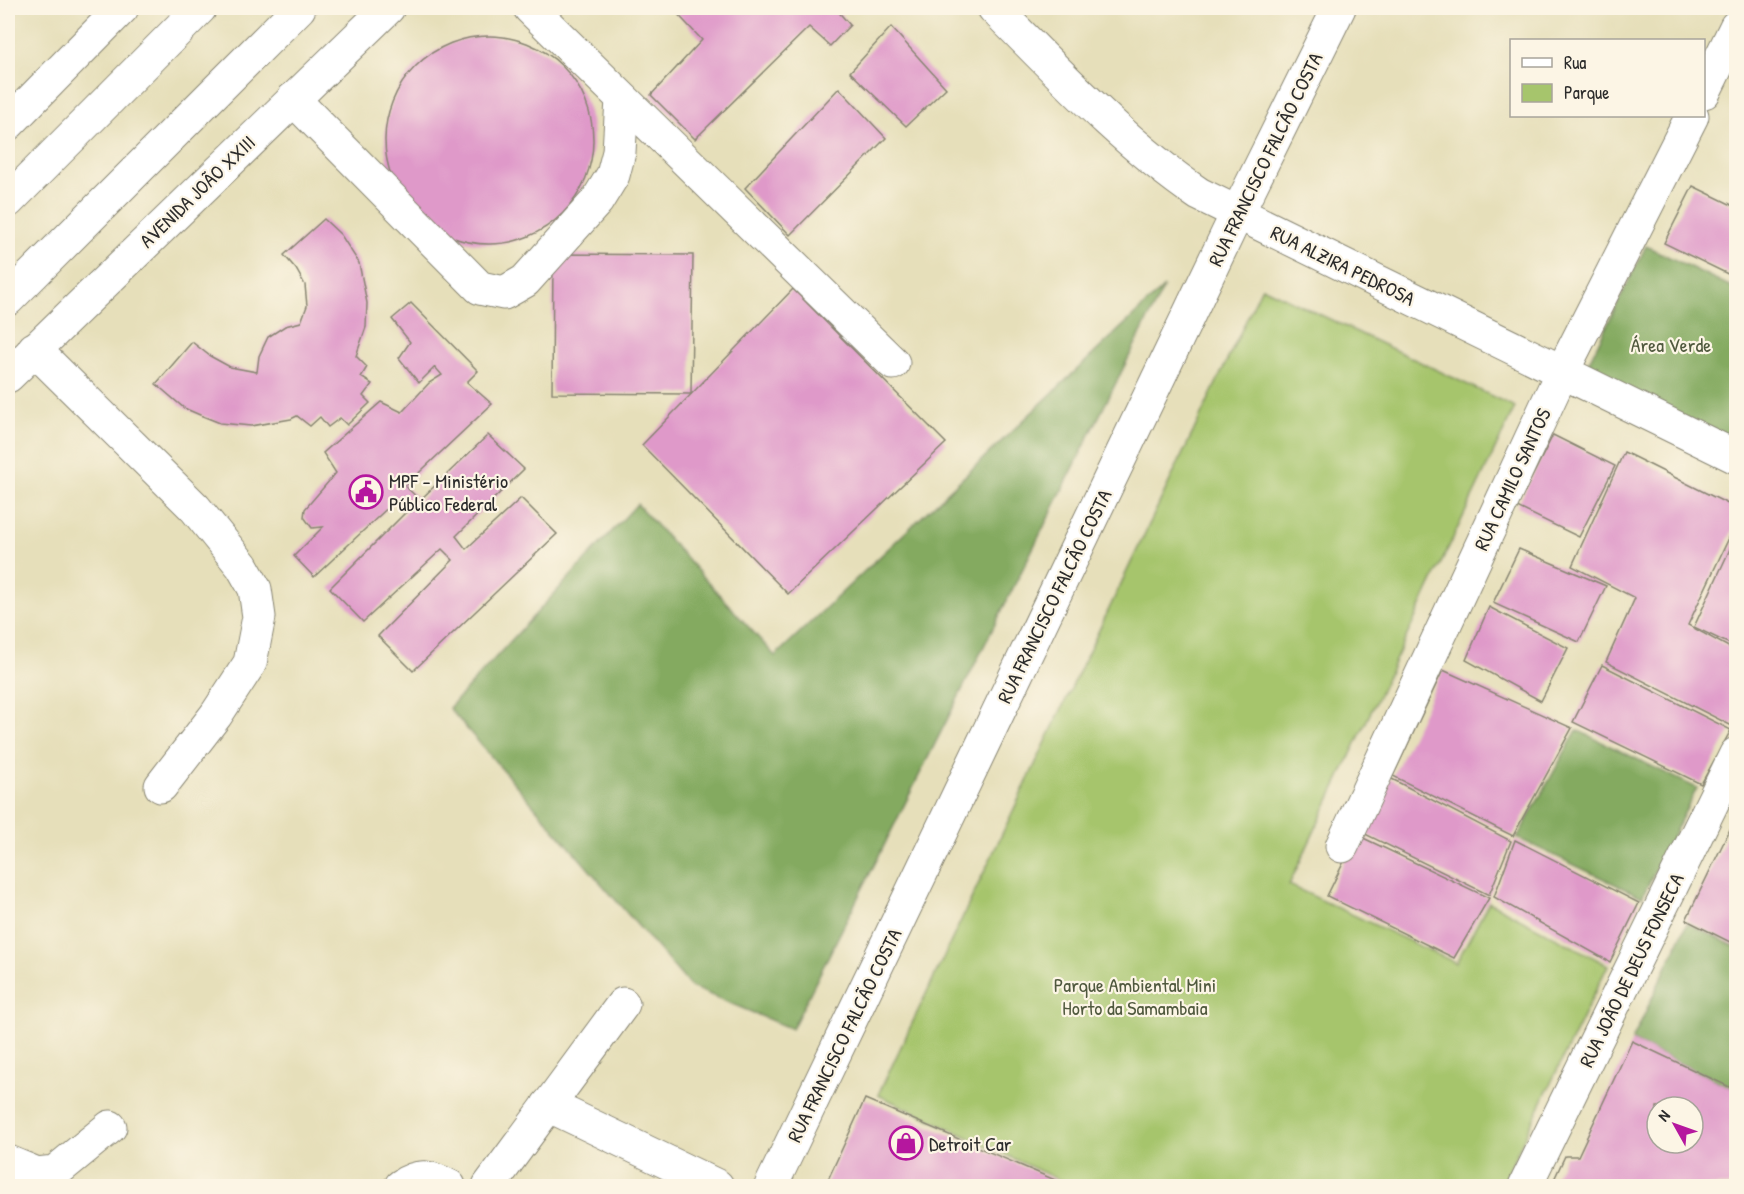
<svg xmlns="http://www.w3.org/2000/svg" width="1744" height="1194" font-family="'Patrick Hand',sans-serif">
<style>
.green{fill:#a6c56c;stroke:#68784c;stroke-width:1.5}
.forest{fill:#84aa60;stroke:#586a46;stroke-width:1.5}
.building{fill:#df99c9;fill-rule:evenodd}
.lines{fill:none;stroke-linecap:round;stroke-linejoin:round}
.minor-casing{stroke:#888572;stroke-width:35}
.major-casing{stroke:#888572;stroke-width:35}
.minor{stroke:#fff;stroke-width:33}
.major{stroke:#fff;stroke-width:33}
.labels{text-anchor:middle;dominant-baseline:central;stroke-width:4.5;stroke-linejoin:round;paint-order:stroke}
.street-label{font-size:20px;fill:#2b2b2b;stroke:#fcf5e5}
.park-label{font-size:20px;fill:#50593e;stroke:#fcf5e5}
.poi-label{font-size:20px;fill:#2b2b2b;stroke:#fcf5e5;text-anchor:start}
</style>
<rect width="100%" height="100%" fill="#fcf5e5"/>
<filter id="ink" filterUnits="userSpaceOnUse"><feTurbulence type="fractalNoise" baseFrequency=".0167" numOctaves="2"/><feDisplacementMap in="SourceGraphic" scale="12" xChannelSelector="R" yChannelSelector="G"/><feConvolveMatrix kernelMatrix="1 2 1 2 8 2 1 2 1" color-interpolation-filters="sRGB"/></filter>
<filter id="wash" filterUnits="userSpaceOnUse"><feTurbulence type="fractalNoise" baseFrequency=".008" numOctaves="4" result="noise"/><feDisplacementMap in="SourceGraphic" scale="24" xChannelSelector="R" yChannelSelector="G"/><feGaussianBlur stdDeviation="1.35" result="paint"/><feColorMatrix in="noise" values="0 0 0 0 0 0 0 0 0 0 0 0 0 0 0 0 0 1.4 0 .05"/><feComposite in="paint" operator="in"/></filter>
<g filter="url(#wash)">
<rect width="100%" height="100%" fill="#e6dfba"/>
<polygon class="green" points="1262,287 1515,407 1289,885 1456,963 1489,902 1608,965 1501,1186 1072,1186 878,1095"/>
<g class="forest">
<polygon points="1646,246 1736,289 1736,446 1582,376"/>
<polygon points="1164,287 792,1029 691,987 449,708 637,504 775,656"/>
<polygon points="1577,730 1697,788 1642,897 1517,838"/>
<polygon points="1687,923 1736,947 1736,1090 1632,1041"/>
</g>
<g id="blocks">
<g class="building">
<polygon points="672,8 835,8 850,25 830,46 809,27 695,139 651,95 702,40"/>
<polygon points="891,27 946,88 906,126 850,72"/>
<circle cx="489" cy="140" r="104"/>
<polygon points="839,88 886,138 790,235 745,188"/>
<polygon points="1693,186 1736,207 1736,278 1664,243"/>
<polygon points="324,219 341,235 359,263 367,303 366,327 356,356 367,367 361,377 372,384 363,396 370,403 347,425 340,418 328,427 320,417 310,426 297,416 291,419 251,426 220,423 200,415 184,408 156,384 192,342 210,356 230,367 257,372 259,356 268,337 285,326 301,322 307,306 305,285 296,269 284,255"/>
<polygon points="553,254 693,255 691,394 552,393"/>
<polygon points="793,289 946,443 788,594 642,445"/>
<polygon points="411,303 478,371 467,382 492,404 405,486 420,500 488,435 524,469 456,536 466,549 521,498 557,534 413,671 378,636 453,560 442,549 363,622 330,588 406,512 395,501 314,577 294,556 323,527 312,528 304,517 305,509 336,473 323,453 381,402 402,412 429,383 442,375 435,367 419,383 399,358 410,342 392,319"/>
<polygon points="1553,435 1615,466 1579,537 1517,507"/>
<polygon points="1624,452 1736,508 1736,523 1688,625 1736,651 1736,717 1732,726 1606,662 1635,598 1572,566"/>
<polygon points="1736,536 1736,647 1694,627"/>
<polygon points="1519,549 1606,586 1579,642 1493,603"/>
<polygon points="1489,607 1568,648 1541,701 1466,660"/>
<polygon points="1602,665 1731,730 1701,784 1573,722"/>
<polygon points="1443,670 1572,728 1513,836 1393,776"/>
<polygon points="1390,778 1511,841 1489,895 1359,831"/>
<polygon points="1736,817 1736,945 1686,920"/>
<polygon points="1357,835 1489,898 1454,958 1327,896"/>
<polygon points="1515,840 1639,903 1610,962 1494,897"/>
<path d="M 1632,1041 L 1736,1090 L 1736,1186 L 1551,1186 L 1565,1156 L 1578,1156 ZM 1657,1107 L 1693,1107 L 1693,1143 L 1657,1143 Z"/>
<polygon points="865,1099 1069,1186 825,1186"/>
</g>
</g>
</g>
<g filter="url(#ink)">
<use href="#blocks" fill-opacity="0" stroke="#888572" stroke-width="1.5"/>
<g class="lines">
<g class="minor-casing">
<g id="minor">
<polyline points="530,8 893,363"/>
<path d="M 994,8 C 1059,73 1123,142 1199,194 L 1736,457"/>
<polyline points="1704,92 1736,27"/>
<polyline points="293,99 480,288 504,293 525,281 597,201 613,175 619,152 622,99"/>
<polyline points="8,124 122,8"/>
<polyline points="34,349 195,508 242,566 255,589 259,617 250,663 216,715 161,786"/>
<polyline points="8,376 388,8"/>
<polyline points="1342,846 1562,372 1692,116"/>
<polyline points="548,1105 717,1186"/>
<polyline points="8,1162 37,1174 55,1172 110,1127"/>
<path d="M 401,1186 C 420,1173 429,1177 449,1186"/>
<polyline points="489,1186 623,1004"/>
<polyline points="771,1186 1237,214 1339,8"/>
<polyline points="1525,1186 1736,754"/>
</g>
</g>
<g class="major-casing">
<g id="major">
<polyline points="8,201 200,8"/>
<polyline points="8,299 299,8"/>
</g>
</g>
<use href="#minor" class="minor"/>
<use href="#major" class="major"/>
</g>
</g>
<defs>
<g id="civic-ring" transform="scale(1.725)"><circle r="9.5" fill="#fcf5e5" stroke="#b5179e" stroke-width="1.5"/><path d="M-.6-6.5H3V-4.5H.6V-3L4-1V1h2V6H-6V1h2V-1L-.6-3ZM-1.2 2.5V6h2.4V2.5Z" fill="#b5179e"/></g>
<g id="shop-ring" transform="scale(1.725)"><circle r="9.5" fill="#fcf5e5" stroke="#b5179e" stroke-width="1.5"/><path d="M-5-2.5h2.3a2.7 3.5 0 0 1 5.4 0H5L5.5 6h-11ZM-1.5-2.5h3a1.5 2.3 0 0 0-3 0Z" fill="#b5179e"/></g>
</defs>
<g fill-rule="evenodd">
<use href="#civic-ring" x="366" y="492"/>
<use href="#shop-ring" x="906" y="1143"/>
</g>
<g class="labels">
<g class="street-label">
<text transform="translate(1265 159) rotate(-64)">RUA FRANCISCO FALCÃO COSTA</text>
<text transform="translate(197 191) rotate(-44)">AVENIDA JOÃO XXIII</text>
<text transform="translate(1343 265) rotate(26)">RUA ALZIRA PEDROSA</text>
<text transform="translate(1512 479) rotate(-65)">RUA CAMILO SANTOS</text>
<text transform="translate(1054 596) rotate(-64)">RUA FRANCISCO FALCÃO COSTA</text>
<text transform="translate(1631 970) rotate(-64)">RUA JOÃO DE DEUS FONSECA</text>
<text transform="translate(844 1035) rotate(-64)">RUA FRANCISCO FALCÃO COSTA</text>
</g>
<g class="park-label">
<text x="1671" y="344">Área Verde</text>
<text x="1135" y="984">Parque Ambiental Mini<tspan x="1135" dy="23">Horto da Samambaia</tspan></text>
</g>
<g class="poi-label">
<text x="389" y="480">MPF - Ministério<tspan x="389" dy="23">Público Federal</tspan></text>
<text x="929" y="1143">Detroit Car</text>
</g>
</g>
<rect width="1744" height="1194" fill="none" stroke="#fcf5e5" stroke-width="30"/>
<rect x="1510" y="39" width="195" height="78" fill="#fcf5e5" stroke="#a8a49b" stroke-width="1.5"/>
<rect x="1522" y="58" width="30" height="9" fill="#ffffff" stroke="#a8a49b" stroke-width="1.5"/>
<text x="1564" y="69" font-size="18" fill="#2b2b2b">Rua</text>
<rect x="1522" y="84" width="30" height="18" fill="#a6c56c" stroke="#a8a49b" stroke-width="1.5"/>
<text x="1564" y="99" font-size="18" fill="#2b2b2b">Parque</text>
<g transform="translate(1675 1125) rotate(310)"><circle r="28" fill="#fcf5e5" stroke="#a8a49b" stroke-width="1.5"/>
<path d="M0-4.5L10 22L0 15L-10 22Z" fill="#b5179e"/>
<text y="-9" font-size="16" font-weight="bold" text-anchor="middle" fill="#2b2b2b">N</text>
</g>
</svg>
